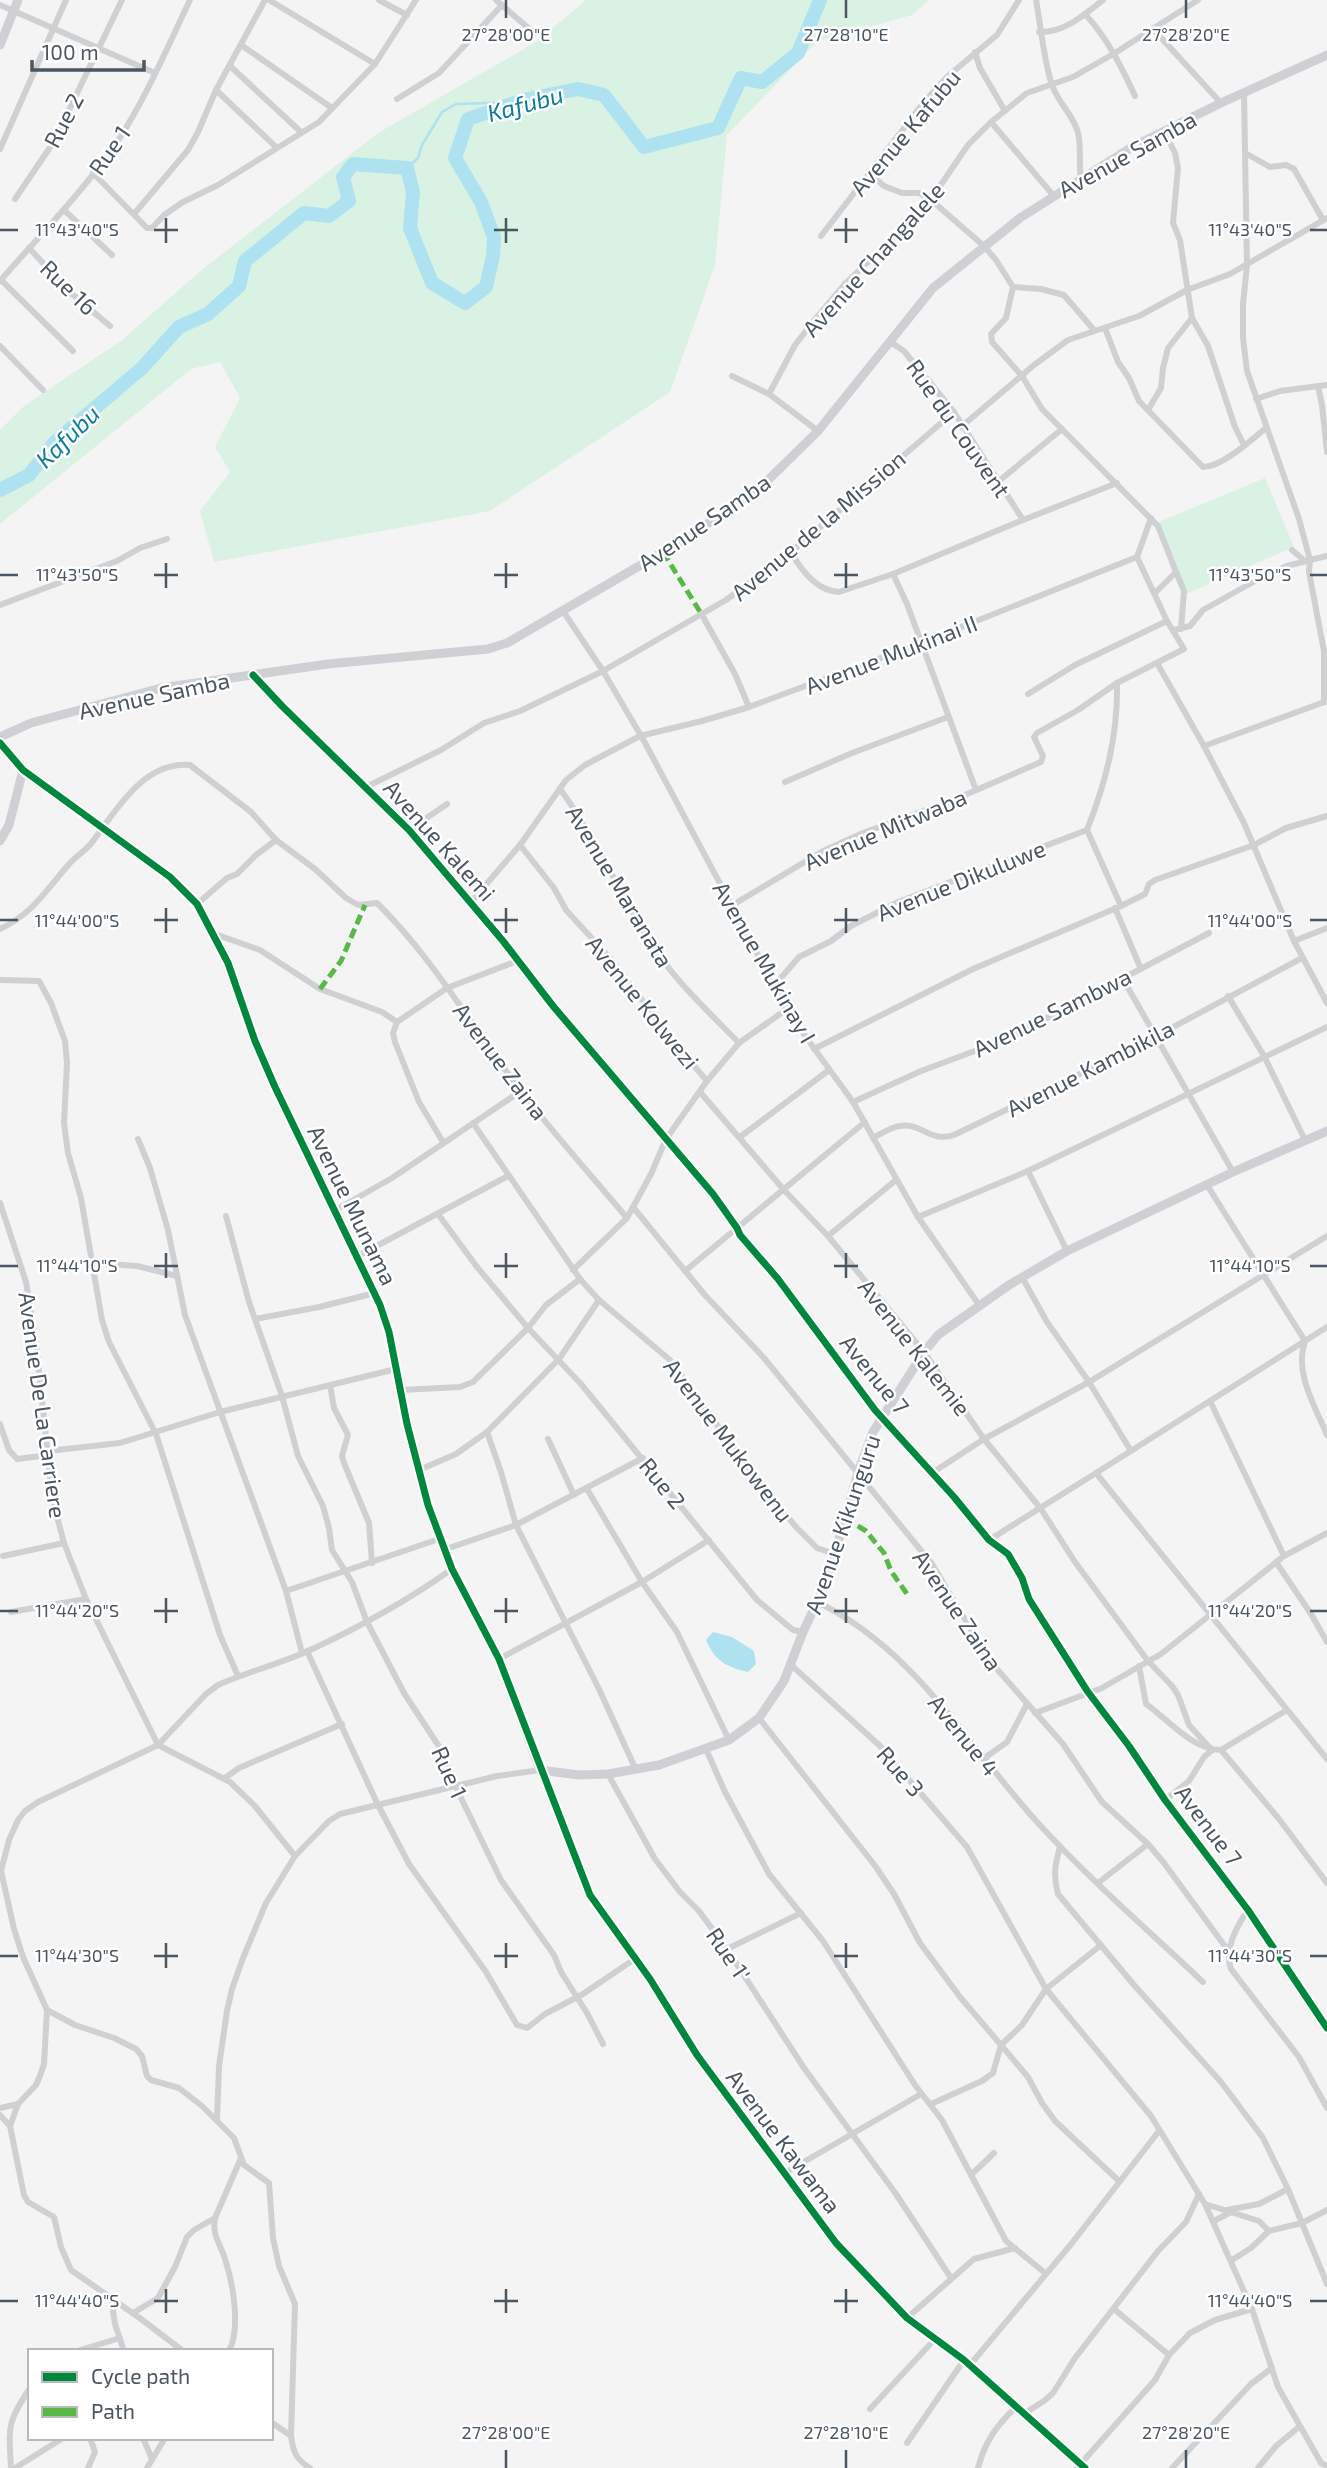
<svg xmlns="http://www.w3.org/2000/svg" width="1327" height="2468" font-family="'Exo 2',sans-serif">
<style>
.green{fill:#d9f2e3}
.water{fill:#aee2f0}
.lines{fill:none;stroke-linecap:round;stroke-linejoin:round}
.stream{stroke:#aee2f0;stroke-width:2.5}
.river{stroke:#aee2f0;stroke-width:14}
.street{stroke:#ced0d2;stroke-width:6}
.secondary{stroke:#ced0d4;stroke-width:9}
.quiet{stroke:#58b947;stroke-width:5;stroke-dasharray:10 5;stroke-linecap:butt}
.cycleway-casing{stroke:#fff;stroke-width:11}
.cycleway{stroke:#00873e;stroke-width:7}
.ticks{fill:none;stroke:#4a5661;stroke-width:2.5}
.labels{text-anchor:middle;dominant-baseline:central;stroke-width:5;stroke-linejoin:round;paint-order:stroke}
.street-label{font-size:23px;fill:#4a5661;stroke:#fff}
.water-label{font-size:24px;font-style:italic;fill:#0c7c9b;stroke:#fff}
.ticks-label{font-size:18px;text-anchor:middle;fill:#4a5661;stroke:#fff;stroke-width:5;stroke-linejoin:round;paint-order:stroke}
</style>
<rect width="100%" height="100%" fill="#f4f4f4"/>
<g class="green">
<polygon points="586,0 929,0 912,15 818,41 727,135 715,265 670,392 490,511 214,562 200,511 230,472 215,447 240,398 220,362 191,369 0,524 0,430 24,406 121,341 204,268 378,133 536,42"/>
<polygon points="1265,478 1294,547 1184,595 1154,524"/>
</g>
<path class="water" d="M 713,1632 L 732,1637 L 754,1651 L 756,1664 L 748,1672 C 726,1667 715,1661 706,1640 Z"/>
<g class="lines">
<polyline class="stream" points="407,168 418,158 422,145 442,112 456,104 516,102"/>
<polyline class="river" points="0,490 29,475 55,442 142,368 179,327 208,314 239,286 245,261 304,213 329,216 349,201 343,177 353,164 407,168 413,192 410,228 432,283 465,303 486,287 493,256 494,237 481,202 455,158 468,119 523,100 578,89 604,95 644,147 718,128 741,78 762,82 798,53 820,0"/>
<g class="street">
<polyline points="269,0 375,64"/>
<polyline points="379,0 407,15"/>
<polyline points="496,0 534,33"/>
<path d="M 1036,0 C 1041,27 1043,55 1051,82 C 1056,100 1068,109 1075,125 C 1083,140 1078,163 1081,180"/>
<polyline points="0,5 155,73"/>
<path d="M 1085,14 C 1108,39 1121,66 1135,96"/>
<polyline points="1153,29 1221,103"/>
<path d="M 1039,32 C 1065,33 1083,15 1103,0"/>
<polyline points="241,45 332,108"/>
<polyline points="975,52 980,68 1005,111"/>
<polyline points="230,66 301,132"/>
<polyline points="216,90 276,147"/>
<polyline points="1244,93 1247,265 1243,304 1243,338 1247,371 1299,519 1310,560 1327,556"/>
<polyline points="397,99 439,73 502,5"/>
<polyline points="991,122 1053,195"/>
<polyline points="1164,131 1175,153 1178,168 1173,223 1180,240 1192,318 1208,346 1235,427 1244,445"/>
<polyline points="0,149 66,0"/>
<polyline points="1247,154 1270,167 1286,165 1294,169 1323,220"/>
<polyline points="93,173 147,228 152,228 164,215 183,202 218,185 319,122 375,64 416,0"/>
<polyline points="870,174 884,186 902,193 919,193 931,200 984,246 996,260 1013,287 1006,318 991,334 992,342 1022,376 1042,409 1158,526 1176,572 1155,593"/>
<polyline points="15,199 53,143 122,0"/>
<polyline points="64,210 112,255"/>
<polyline points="134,214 188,150 198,132 216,90 265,0"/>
<polyline points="821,236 924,102 948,76 997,35 1019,0"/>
<polyline points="29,248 72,294 110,326"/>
<polyline points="1,280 73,351"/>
<path d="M 0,281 C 39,236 83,192 117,142 C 146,98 167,48 190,0"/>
<polyline points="1013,287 1041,289 1064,295 1094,330"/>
<path d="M 1105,328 L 1118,362 L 1129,378 L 1139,401 L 1203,467 C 1222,467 1251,440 1266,428"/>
<polyline points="889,341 904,351 954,412 1023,520"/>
<polyline points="0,346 43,390"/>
<polyline points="732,376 769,394 818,431"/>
<polyline points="1318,386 1322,405 1327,452"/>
<polyline points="769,394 795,345 812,323 845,284 925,208 968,145 991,122 1027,93 1073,77 1115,53 1198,0"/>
<polyline points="1256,399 1280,391 1327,385"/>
<polyline points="1148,410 1161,388 1163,368 1168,348 1192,318"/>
<polyline points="961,427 1034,365 1068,340 1139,316 1187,290 1230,274 1327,218"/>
<polyline points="999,481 1062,429"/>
<polyline points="1292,550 1305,561"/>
<path d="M 791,552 C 801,570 816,591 839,592 L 893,574 L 1023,520 L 1117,483"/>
<polyline points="1176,572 1184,591 1181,629"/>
<polyline points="893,574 907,604 976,790"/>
<polyline points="0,605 117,561 140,548 167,539"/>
<polyline points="563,611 603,671 644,741 790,1015 853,1102 918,1217 979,1305"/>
<polyline points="702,615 735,674 749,707"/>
<polyline points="1174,630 1190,626 1203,610 1255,581 1287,566 1310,560 1309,572 1324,651 1324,702"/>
<polyline points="1157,663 1204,746 1244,823 1294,941 1327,1003"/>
<polyline points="253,675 282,706 409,830 503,941 553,1006 713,1194 737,1228 740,1235 778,1279 875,1410 954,1497 989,1540 1008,1554 1022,1578 1029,1599 1088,1692 1129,1746 1165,1800 1248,1910 1327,2028"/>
<polyline points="1028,694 1075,665 1167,621"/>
<polyline points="1204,746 1327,701"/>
<polyline points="785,782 852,753 948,717"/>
<polyline points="366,787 441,750 484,723 520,711 603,671 726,600 791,552 954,412"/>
<path d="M 560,789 C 595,836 619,892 650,942 C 674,980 708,1011 739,1043"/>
<polyline points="409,830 447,804"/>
<polyline points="520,845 554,888 566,910 609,957 679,1048 707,1081"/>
<polyline points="471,902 520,845 566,780 585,765 640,736 702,721 749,707 921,643 1137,557"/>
<polyline points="197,904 227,878 237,874 256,855 276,840"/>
<polyline points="731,906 823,851 863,833 958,798 1041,762 1043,756 1034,737 1037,733 1078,710 1117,683 1184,649 1167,621 1137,557 1151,518"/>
<polyline points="1121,906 1145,894 1149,884 1155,880 1254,845 1286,828 1327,816"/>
<polyline points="1115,908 1141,969"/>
<path d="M 0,929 C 34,913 46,890 70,863 C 77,855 87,850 93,841 C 117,809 144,761 190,765 L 251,812 L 276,840 L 315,869 L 346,898 L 358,905 L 377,903 C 433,958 473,1028 520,1090 C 554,1134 591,1175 627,1218"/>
<polyline points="215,934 260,950 320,989 382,1012 397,1022"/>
<polyline points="1294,941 1327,928"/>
<polyline points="1123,979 1233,1172"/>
<polyline points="0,980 39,981 51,1003 65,1041 67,1063 64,1123 68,1153 81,1198 102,1320 109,1342 156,1434 220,1635 238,1676"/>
<polyline points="774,986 799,957 831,941 851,926 898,902 1087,830"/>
<polyline points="1228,996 1264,1056 1305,1140"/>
<polyline points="397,1022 447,988 517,961"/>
<polyline points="397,1022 393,1033 395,1042 419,1102 443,1142"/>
<path d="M 814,1049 L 973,969 L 1121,906 L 1087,830 C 1106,782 1118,735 1117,683"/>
<polyline points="700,1092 784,1190 828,1236 924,1352 984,1439 1041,1509 1075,1562 1148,1661 1172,1686 1178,1695 1189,1725 1212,1750"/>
<polyline points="853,1102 921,1071 1007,1039 1209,933"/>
<polyline points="473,1123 580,1279 599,1300 670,1360 762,1487 797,1528 817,1548 835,1554"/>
<polyline points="740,1137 829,1070"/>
<path d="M 873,1138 C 881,1134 891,1127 900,1126 C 921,1122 930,1143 954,1135 L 1136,1047 L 1302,958"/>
<polyline points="138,1139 150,1168 168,1230 185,1315 286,1591 302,1653"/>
<polyline points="1028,1171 1067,1251"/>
<path d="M 1207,1185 L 1305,1341 C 1294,1373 1315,1406 1327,1435"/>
<polyline points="0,1203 26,1282 36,1343 50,1476 55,1509 64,1543 86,1599 158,1745 230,1782 254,1805 295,1856"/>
<polyline points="633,1207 704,1294 764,1358 932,1564 989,1660 1063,1744 1102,1802 1148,1844 1164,1863 1227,1949"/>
<polyline points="334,1211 392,1178 521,1091"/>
<polyline points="438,1214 477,1267 528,1328 581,1384 757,1600 793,1630 803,1632"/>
<polyline points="226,1216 249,1302 282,1396 298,1456 323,1506 329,1528 332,1550 352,1582 367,1622 404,1693 442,1751 462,1800 501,1880 554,1955 561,1972 587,2013 603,2044"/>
<polyline points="918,1217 1028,1171 1327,1027"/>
<polyline points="828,1236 896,1180"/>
<polyline points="356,1257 508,1176"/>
<polyline points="93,1263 137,1266 177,1276"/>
<polyline points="573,1270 627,1218 651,1174 666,1139 707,1081 739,1043 787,1009"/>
<polyline points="685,1271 865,1122"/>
<polyline points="1022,1277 1047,1322 1089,1382 1131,1451"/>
<polyline points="255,1319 319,1307 375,1293"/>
<polyline points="330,1385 334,1408 348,1435 342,1456 344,1463 369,1523 372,1563"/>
<polyline points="401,1390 460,1387 473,1382 528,1328 546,1305 580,1279"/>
<polyline points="1210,1401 1284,1556"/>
<polyline points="0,1424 9,1450 17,1459 49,1455"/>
<polyline points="487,1432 501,1472 516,1525 599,1689 636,1770"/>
<polyline points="548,1439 574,1495"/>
<polyline points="48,1451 120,1443 220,1412 396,1369"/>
<polyline points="419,1470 456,1454 487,1432 559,1359 599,1300"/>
<polyline points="932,1473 984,1439 1089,1382 1327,1236"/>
<polyline points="1096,1473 1327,1327"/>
<polyline points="587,1489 642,1582 677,1632 729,1740"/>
<polyline points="989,1540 1096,1473 1327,1759"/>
<polyline points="446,1549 516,1525 643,1458"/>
<polyline points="3,1556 64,1543"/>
<polyline points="1276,1562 1311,1614 1327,1642"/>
<polyline points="286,1591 442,1538"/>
<path d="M 817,1602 C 914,1648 968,1746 1038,1823 C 1089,1879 1147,1929 1203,1982"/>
<polyline points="11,1612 86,1599"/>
<polyline points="307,1651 377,1803 409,1864 486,1972 517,2025 527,2028 545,2014 583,1994 636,1958"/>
<polyline points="499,1659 642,1582 709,1540"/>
<polyline points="790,1664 880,1746 967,1847 1046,1989 1151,2116 1205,2204 1252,2309 1278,2387 1321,2463 1327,2466"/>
<path d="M 1139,1666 L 1146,1704 C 1168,1719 1192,1750 1221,1750 L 1279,1819 L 1327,1883"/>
<polyline points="1035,1713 1102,1688 1161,1654 1284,1556 1327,1533"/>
<polyline points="759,1718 876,1867 894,1894 920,1943 960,1997 1001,2045 993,2073 982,2081 931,2104"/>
<polyline points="706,1749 725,1792 769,1874 823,1941 915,2085 942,2120 1006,2241 1045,2273"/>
<polyline points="1221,1750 1287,1710"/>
<polyline points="983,1759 1007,1742 1027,1704"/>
<polyline points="608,1774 655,1859 680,1892 699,1911 727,1949 804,2068 896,2194 951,2278"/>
<polyline points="225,1778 239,1768 342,1724"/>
<polyline points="1165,1800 1189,1781 1204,1757 1212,1750"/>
<path d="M 1060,1847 C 1055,1864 1053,1876 1058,1894 L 1134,1985 L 1221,2082 L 1263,2138 L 1288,2189 L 1327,2284"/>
<polyline points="1098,1883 1148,1844"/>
<path d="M 1248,1910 C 1236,1927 1224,1949 1231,1969 L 1299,2057 L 1327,2108"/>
<polyline points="1101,1945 1046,1989 1022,2025 1001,2045 1028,2077 1042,2103 1055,2121 1119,2181"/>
<polyline points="727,1949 801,1913"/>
<polyline points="47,2010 44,2064 40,2076 36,2085 18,2104 10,2126 24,2195 28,2202 54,2217 61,2247 71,2270 141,2319 183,2351"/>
<polyline points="0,2108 18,2104"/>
<polyline points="0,2115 10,2126"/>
<polyline points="217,2120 219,2066 227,2011 232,1989 243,1958 266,1903 295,1856 329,1821 340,1814 497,1776 540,1770 590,1895 650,1979 697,2055 836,2243 907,2318 964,2360 1085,2468"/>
<polyline points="783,2174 921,2094"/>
<polyline points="971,2175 994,2153"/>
<polyline points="1205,2204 1259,2221 1269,2231"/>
<polyline points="1227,2210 1259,2204 1288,2189"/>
<polyline points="1214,2221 1231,2212"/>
<polyline points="1232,2260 1251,2248 1269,2231 1302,2223 1327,2210"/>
<polyline points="111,2298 115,2324 124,2351"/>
<polyline points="1114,2309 1169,2355"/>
<polyline points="133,2313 158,2298 175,2267 187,2237 194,2230 215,2218"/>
<polyline points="907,2318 974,2259 1015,2248"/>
<polyline points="77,2351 120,2338"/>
<path d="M 229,2351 C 241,2328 233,2283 225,2259 C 220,2242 212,2237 215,2218 L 241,2158"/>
<polyline points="970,2365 1072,2243 1159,2131"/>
<polyline points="870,2409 935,2339"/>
<polyline points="1025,2413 1044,2401 1053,2393 1075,2358 1158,2251 1186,2222 1199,2194"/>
<polyline points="271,2422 291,2436"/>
<polyline points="143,2438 152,2459"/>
<polyline points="907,2443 964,2360"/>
<path d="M 11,2468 C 9,2427 6,2424 30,2388"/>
<polyline points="15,2468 63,2438"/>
<polyline points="88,2468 95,2452 90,2438"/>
<polyline points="147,2468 165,2438"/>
<path d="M 310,2468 C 296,2460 293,2451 291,2436 L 295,2304 L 279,2266 L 273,2238 L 269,2183 L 244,2165 L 234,2138 L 202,2106 L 179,2088 L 151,2080 L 147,2076 L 142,2056 L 136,2049 L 114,2038 L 75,2025 L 47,2010 L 23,1957 L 14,1929 L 1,1871 L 9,1840 L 18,1820 L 25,1811 L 38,1802 L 158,1745 L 206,1694 L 218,1685 C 247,1672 279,1664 308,1651 C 358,1628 407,1601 452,1569"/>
<path d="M 978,2468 C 985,2441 997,2425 1017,2406"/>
<polyline points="1077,2468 1155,2380 1169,2355 1190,2333 1215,2320 1252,2309"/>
<polyline points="1172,2468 1251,2384 1272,2368"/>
<polyline points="1258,2468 1276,2446 1299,2427"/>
</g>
<g class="secondary">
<polyline points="0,45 18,0"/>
<polyline points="0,737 31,723 161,688 328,664 488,649 507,643 663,552 735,506 764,484 818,431 933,288 1020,218 1132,147 1221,103 1327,55"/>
<polyline points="0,743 23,770 170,877 197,904 228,963 255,1041 275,1087 380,1305 389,1332 407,1424 428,1505 452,1569 499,1659 540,1770 579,1775 608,1774 659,1765 729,1740 759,1718 784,1681 803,1632 827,1581 859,1469 873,1432 924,1352 938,1335 1009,1285 1067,1251 1233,1172 1327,1131"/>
<polyline points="0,841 9,825 23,770"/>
</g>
<g class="quiet">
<polyline points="663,552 702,615"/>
<polyline points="320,989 341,961 365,905"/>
<polyline points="845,1518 866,1531 884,1553 891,1571 907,1594"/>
</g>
<g class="cycleway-casing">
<g id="cycleway">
<polyline points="253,675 282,706 409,830 503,941 553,1006 713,1194 737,1228 740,1235 778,1279 875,1410 954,1497 989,1540 1008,1554 1022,1578 1029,1599 1088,1692 1129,1746 1165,1800 1248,1910 1327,2028"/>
<polyline points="0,743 23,770 170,877 197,904 228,963 255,1041 275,1087 380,1305 389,1332 407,1424 428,1505 452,1569 499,1659 590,1895 650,1979 697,2055 836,2243 907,2318 964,2360 1085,2468"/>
</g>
</g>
<use href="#cycleway" class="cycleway"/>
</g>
<path class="ticks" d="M 506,0 L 506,18M 846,0 L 846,18M 1186,0 L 1186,18M 166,218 L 166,243M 506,218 L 506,243M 846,218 L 846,243M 0,230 L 18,230M 154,230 L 178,230M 494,230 L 518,230M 834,230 L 858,230M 1310,230 L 1327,230M 166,563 L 166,588M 506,563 L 506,588M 846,563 L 846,588M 0,575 L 18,575M 154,575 L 178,575M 494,575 L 518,575M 834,575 L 858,575M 1310,575 L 1327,575M 166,908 L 166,933M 506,908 L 506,933M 846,908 L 846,933M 0,920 L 18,920M 154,920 L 178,920M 494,920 L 518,920M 834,920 L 858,920M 1310,920 L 1327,920M 166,1253 L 166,1278M 506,1253 L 506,1278M 846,1253 L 846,1278M 0,1266 L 18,1266M 154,1266 L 178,1266M 494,1266 L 518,1266M 834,1266 L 858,1266M 1310,1266 L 1327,1266M 166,1598 L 166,1623M 506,1598 L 506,1623M 846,1598 L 846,1623M 0,1611 L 18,1611M 154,1611 L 178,1611M 494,1611 L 518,1611M 834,1611 L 858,1611M 1310,1611 L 1327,1611M 166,1943 L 166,1968M 506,1943 L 506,1968M 846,1943 L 846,1968M 0,1956 L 18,1956M 154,1956 L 178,1956M 494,1956 L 518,1956M 834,1956 L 858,1956M 1310,1956 L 1327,1956M 166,2289 L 166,2313M 506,2289 L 506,2313M 846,2289 L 846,2313M 0,2301 L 18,2301M 154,2301 L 178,2301M 494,2301 L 518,2301M 834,2301 L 858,2301M 1310,2301 L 1327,2301M 506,2450 L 506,2468M 846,2450 L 846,2468M 1186,2450 L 1186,2468"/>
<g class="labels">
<g class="street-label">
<text transform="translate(63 120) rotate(-62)">Rue 2</text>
<text transform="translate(905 132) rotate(-50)">Avenue Kafubu</text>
<text transform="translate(109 150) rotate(-55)">Rue 1</text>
<text transform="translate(1127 154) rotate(-29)">Avenue Samba</text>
<text transform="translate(873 259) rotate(-48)">Avenue Changalele</text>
<text transform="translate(69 287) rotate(44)">Rue 16</text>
<text transform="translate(959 428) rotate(55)">Rue du Couvent</text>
<text transform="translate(704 522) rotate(-34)">Avenue Samba</text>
<text transform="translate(818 525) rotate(-40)">Avenue de la Mission</text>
<text transform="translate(891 654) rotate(-21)">Avenue Mukinai II</text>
<text transform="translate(154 695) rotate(-12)">Avenue Samba</text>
<text transform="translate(885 829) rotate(-23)">Avenue Mitwaba</text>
<text transform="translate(440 840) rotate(48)">Avenue Kalemi</text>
<text transform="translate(961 880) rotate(-22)">Avenue Dikuluwe</text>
<text transform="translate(620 886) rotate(59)">Avenue Maranata</text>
<text transform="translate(765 962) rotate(60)">Avenue Mukinay I</text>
<text transform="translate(643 1002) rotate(51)">Avenue Kolwezi</text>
<text transform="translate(1052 1012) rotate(-26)">Avenue Sambwa</text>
<text transform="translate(501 1061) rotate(53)">Avenue Zaina</text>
<text transform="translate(1090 1068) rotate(-27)">Avenue Kambikila</text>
<text transform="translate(353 1205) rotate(64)">Avenue Munama</text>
<text transform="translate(915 1347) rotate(52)">Avenue Kalemie</text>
<text transform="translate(875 1374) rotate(51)">Avenue 7</text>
<text transform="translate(43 1405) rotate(82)">Avenue De La Carriere</text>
<text transform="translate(729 1440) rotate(53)">Avenue Mukowenu</text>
<text transform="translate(663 1483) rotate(51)">Rue 2</text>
<text transform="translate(842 1524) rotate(-71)">Avenue Kikunguru</text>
<text transform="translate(958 1610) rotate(56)">Avenue Zaina</text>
<text transform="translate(964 1735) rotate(51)">Avenue 4</text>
<text transform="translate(901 1771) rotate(49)">Rue 3</text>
<text transform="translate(450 1772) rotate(66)">Rue 1</text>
<text transform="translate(1209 1825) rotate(53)">Avenue 7</text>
<text transform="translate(729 1954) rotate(56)">Rue 1'</text>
<text transform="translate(784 2141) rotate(53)">Avenue Kawama</text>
</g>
<g class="water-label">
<text transform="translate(525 103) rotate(-15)">Kafubu</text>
<text transform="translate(67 436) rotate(-44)">Kafubu</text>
</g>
</g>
<g class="ticks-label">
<text x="506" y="41">27°28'00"E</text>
<text x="846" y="41">27°28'10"E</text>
<text x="1186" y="41">27°28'20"E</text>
<text x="77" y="236">11°43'40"S</text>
<text x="1250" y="236">11°43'40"S</text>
<text x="77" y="581">11°43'50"S</text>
<text x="1250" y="581">11°43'50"S</text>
<text x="77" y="927">11°44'00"S</text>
<text x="1250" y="927">11°44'00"S</text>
<text x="77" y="1272">11°44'10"S</text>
<text x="1250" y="1272">11°44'10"S</text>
<text x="77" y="1617">11°44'20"S</text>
<text x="1250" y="1617">11°44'20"S</text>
<text x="77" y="1962">11°44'30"S</text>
<text x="1250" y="1962">11°44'30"S</text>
<text x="77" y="2307">11°44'40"S</text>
<text x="1250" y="2307">11°44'40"S</text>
<text x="506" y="2439">27°28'00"E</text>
<text x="846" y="2439">27°28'10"E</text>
<text x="1186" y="2439">27°28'20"E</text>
</g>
<rect x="28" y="2349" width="245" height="91" fill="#ffffff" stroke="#b7bbc0" stroke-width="2"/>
<rect x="42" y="2372" width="35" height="10" fill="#00873e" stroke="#b7bbc0" stroke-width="2"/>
<text x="91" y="2384" font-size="21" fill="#4a5661">Cycle path</text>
<rect x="42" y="2407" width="35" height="10" fill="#58b947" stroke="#b7bbc0" stroke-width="2"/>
<text x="91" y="2419" font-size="21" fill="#4a5661">Path</text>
<path d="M32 60v10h112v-10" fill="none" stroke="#4a5661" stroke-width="3.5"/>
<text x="42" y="60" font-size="21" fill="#4a5661" stroke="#ffffff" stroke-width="5" paint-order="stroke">100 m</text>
</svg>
